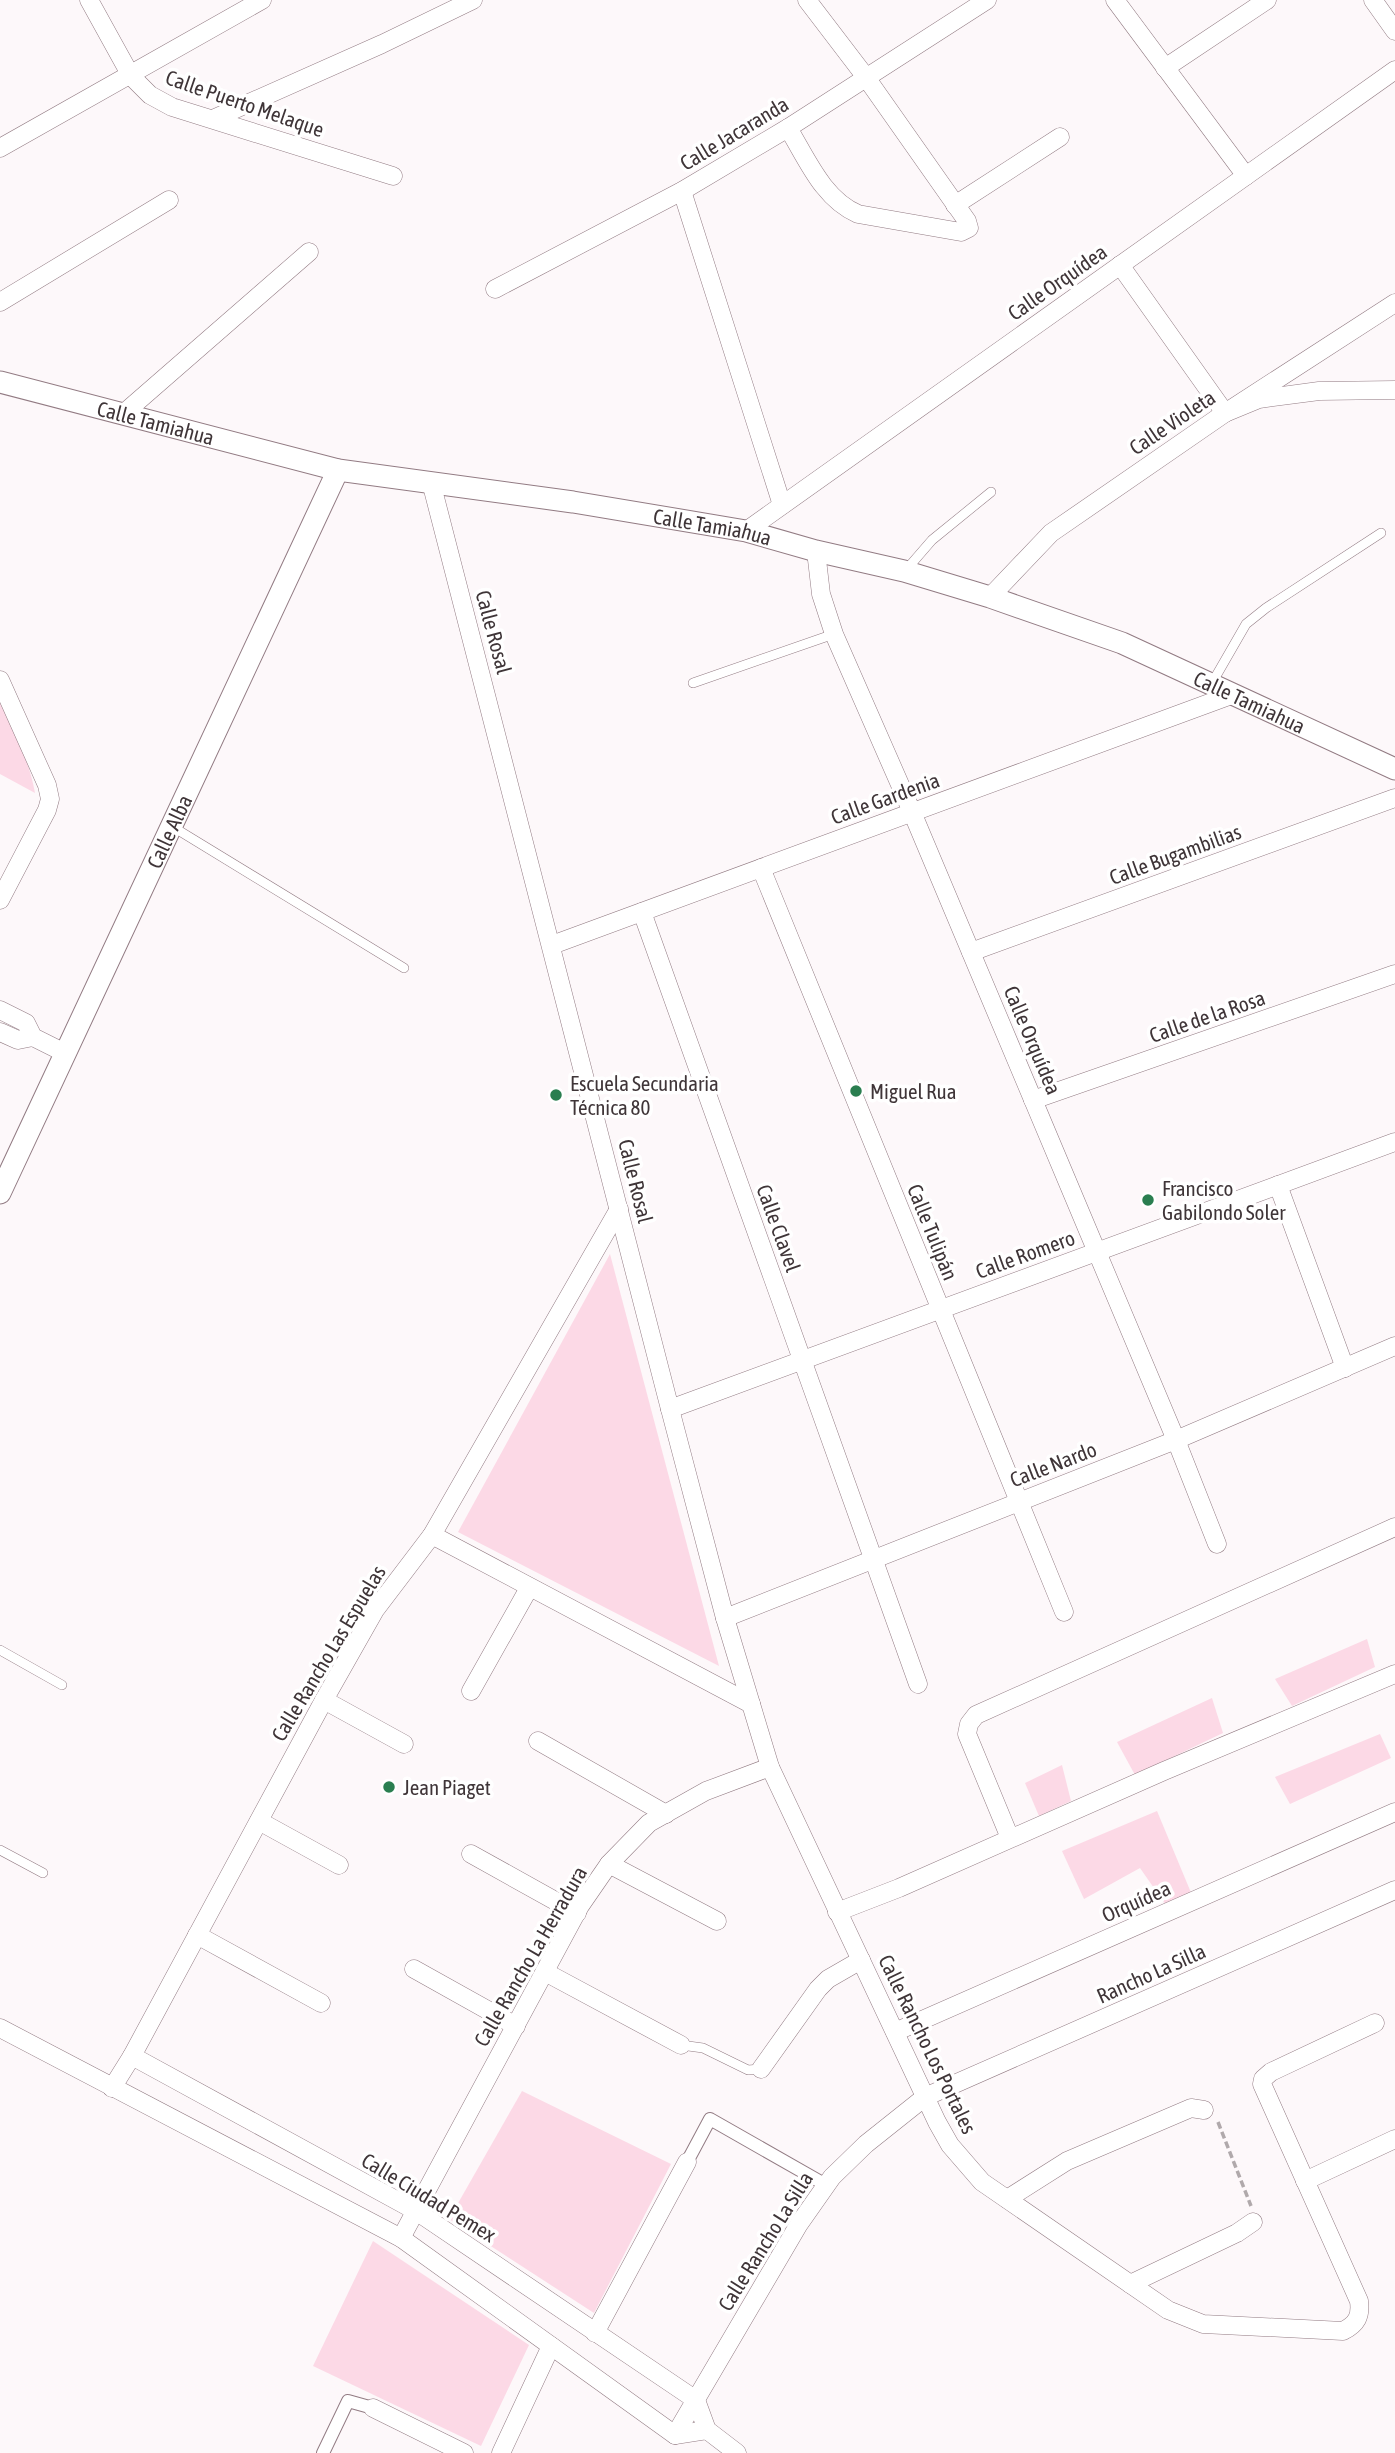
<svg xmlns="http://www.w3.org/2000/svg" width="1395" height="2453" font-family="'Asap Condensed',sans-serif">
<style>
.green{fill:#fcd9e6}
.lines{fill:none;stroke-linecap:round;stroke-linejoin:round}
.service-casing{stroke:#927b83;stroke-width:10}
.pedestrian-casing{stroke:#927b83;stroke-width:14}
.minor-casing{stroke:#927b83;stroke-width:19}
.tertiary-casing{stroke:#927b83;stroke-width:23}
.path{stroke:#b0a9ab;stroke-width:3.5;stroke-dasharray:7 3.5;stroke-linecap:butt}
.service{stroke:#fff;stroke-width:9}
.pedestrian{stroke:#fff;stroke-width:12}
.minor{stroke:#fff;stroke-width:18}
.tertiary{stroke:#fff;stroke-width:21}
.poi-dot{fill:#2a7e50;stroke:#fff;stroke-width:2.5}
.labels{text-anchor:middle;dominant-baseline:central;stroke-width:7;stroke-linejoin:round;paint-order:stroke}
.street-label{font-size:21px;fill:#3f3538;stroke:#fff}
.poi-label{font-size:21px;fill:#3f3538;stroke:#fff;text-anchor:start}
</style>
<rect width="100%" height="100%" fill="#fdf8fa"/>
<g class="green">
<path d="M 0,700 C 14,730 29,760 35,793 L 0,774 Z"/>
<polygon points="610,1254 719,1666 458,1532"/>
<polygon points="1367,1639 1375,1667 1292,1706 1275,1679"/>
<polygon points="1212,1698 1223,1733 1135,1775 1117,1742"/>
<polygon points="1380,1734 1391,1758 1290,1804 1275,1777"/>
<polygon points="1062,1765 1071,1801 1039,1816 1025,1783"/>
<polygon points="1157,1811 1192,1895 1170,1911 1140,1868 1084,1899 1062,1851"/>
<polygon points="522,2091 671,2164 594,2313 449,2219"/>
<polygon points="373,2241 529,2345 481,2446 313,2366"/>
</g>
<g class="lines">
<g class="service-casing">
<g id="service">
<polyline points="906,570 932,540 991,492"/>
<polyline points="693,683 834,634"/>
<polyline points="1212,683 1246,624 1266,608 1381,533"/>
<polyline points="173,827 404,968"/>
<polyline points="0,1650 62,1685"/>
<polyline points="0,1850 43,1873"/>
<polyline points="681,2045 703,2048 748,2070 761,2069"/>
</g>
</g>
<g class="pedestrian-casing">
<g id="pedestrian">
<polyline points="687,2162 710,2119 826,2185"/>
<polyline points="323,2453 348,2401 373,2408"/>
</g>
</g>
<g class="minor-casing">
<g id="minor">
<polyline points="89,0 131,76 150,95 172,107 393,176"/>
<polyline points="1115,0 1246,176"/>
<polyline points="1373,0 1395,31"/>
<polyline points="1165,68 1267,0"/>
<polyline points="213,119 382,44 473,0"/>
<path d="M 788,128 C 807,159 823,199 858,214 L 961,232 L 969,228 L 967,221 L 865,76 L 807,0"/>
<polyline points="0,148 262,0"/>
<polyline points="682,191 782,505"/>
<polyline points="955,205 1060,137"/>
<polyline points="1120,265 1225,413 1259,399 1319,391 1395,390"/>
<polyline points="495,289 682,191 788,128 987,0"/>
<polyline points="0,302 169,200"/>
<polyline points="123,414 309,252"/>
<path d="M 431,482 L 670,1409 L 725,1618 L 770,1767 L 937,2122 L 950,2145 L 982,2182 L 1168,2310 L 1203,2324 L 1343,2331 C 1357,2324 1361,2316 1359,2301 L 1262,2084 L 1263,2079 L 1271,2072 L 1375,2023"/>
<polyline points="746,531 1395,70"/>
<polyline points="816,551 821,594 834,634 912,812 1097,1252 1176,1440 1217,1544"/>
<polyline points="990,597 1051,533 1225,413 1395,303"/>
<polyline points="0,680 47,785 50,799 47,810 0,900"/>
<polyline points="761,868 1064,1612"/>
<polyline points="642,912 918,1684"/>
<polyline points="552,945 1234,694"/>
<polyline points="971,952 1395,798"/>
<polyline points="0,1010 26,1023 33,1037 65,1053"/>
<polyline points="0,1032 18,1040 33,1037"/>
<polyline points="1033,1100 1395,974"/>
<polyline points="1278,1185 1345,1368"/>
<polyline points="670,1409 1395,1142"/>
<polyline points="432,1535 751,1704"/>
<polyline points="725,1618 1176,1440 1395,1346"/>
<polyline points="471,1691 529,1588"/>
<polyline points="324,1700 404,1744"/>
<polyline points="538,1741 666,1814"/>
<polyline points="259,1821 339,1865"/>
<polyline points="1010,1838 967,1734 969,1724 976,1715 1395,1527"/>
<polyline points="471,1854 577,1913"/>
<polyline points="609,1864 717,1921"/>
<polyline points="837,1912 899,1888 1164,1771 1395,1674"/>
<polyline points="197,1935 321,2003"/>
<polyline points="414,1969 516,2026"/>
<polyline points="545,1972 681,2045"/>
<polyline points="0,2028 401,2238 675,2435 707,2430"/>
<polyline points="895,2032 1395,1812"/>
<polyline points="132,2056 416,2211 696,2400 707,2430 737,2453"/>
<polyline points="761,2069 818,1989 828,1979 861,1960"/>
<polyline points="112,2088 132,2056 324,1700 375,1610 432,1535 619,1209"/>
<polyline points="1305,2181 1395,2139"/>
<polyline points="1007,2199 1067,2161 1191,2108 1204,2110"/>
<polyline points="401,2238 580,1906 609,1864 649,1823 706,1791 770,1767"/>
<polyline points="1130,2284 1237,2233 1253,2222"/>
<polyline points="595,2333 687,2162"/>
<polyline points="373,2408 464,2453"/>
<polyline points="675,2435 799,2224 832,2177 866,2144 925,2097 1395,1890"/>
<polyline points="501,2453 551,2346"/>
</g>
</g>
<g class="tertiary-casing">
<g id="tertiary">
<path id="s1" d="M 0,382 L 338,470 L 573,502 L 746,531 L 816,551 L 904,571 L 990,597 L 1122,643 L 1395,769"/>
<path id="s2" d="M 0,1193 L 338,470"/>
</g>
</g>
<polyline class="path" points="1218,2122 1251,2206"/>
<use href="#service" class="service"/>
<use href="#pedestrian" class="pedestrian"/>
<use href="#minor" class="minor"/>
<use href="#tertiary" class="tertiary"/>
</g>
<g class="poi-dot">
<circle cx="856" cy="1091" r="7"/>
<circle cx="556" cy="1095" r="7"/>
<circle cx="1148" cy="1200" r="7"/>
<circle cx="389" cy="1787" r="7"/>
</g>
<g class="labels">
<g class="street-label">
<text transform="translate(245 103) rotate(19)">Calle Puerto Melaque</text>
<text transform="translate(734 133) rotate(-31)">Calle Jacaranda</text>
<text transform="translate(1057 282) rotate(-35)">Calle Orquídea</text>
<text stroke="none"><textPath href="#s1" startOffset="161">Calle Tamiahua</textPath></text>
<text transform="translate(1172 422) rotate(-34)">Calle Violeta</text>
<text stroke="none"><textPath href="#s1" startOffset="728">Calle Tamiahua</textPath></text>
<text transform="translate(494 632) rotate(75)">Calle Rosal</text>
<text stroke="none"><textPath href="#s1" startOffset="1295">Calle Tamiahua</textPath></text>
<text transform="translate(885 798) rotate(-20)">Calle Gardenia</text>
<text stroke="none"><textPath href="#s2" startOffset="399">Calle Alba</textPath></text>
<text transform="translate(1175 854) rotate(-20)">Calle Bugambilias</text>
<text transform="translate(1207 1016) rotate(-19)">Calle de la Rosa</text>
<text transform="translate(1033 1040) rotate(67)">Calle Orquídea</text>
<text transform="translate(636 1181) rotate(76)">Calle Rosal</text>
<text transform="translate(779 1228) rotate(70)">Calle Clavel</text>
<text transform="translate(933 1232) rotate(68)">Calle Tulipán</text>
<text transform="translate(1025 1254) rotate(-20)">Calle Romero</text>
<text transform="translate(1053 1464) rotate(-21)">Calle Nardo</text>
<text transform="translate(328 1653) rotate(-59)">Calle Rancho Las Espuelas</text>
<text transform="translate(1136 1901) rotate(-24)">Orquídea</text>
<text transform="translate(530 1956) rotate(-60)">Calle Rancho La Herradura</text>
<text transform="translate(1151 1973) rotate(-24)">Rancho La Silla</text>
<text transform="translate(928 2044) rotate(64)">Calle Rancho Los Portales</text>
<text transform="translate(429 2197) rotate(31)">Calle Ciudad Pemex</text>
<text transform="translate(765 2241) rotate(-58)">Calle Rancho La Silla</text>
</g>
<g class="poi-label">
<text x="570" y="1083">Escuela Secundaria<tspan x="570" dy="24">Técnica 80</tspan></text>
<text x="870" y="1091">Miguel Rua</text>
<text x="1162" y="1188">Francisco<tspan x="1162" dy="24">Gabilondo Soler</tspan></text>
<text x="403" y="1787">Jean Piaget</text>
</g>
</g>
</svg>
